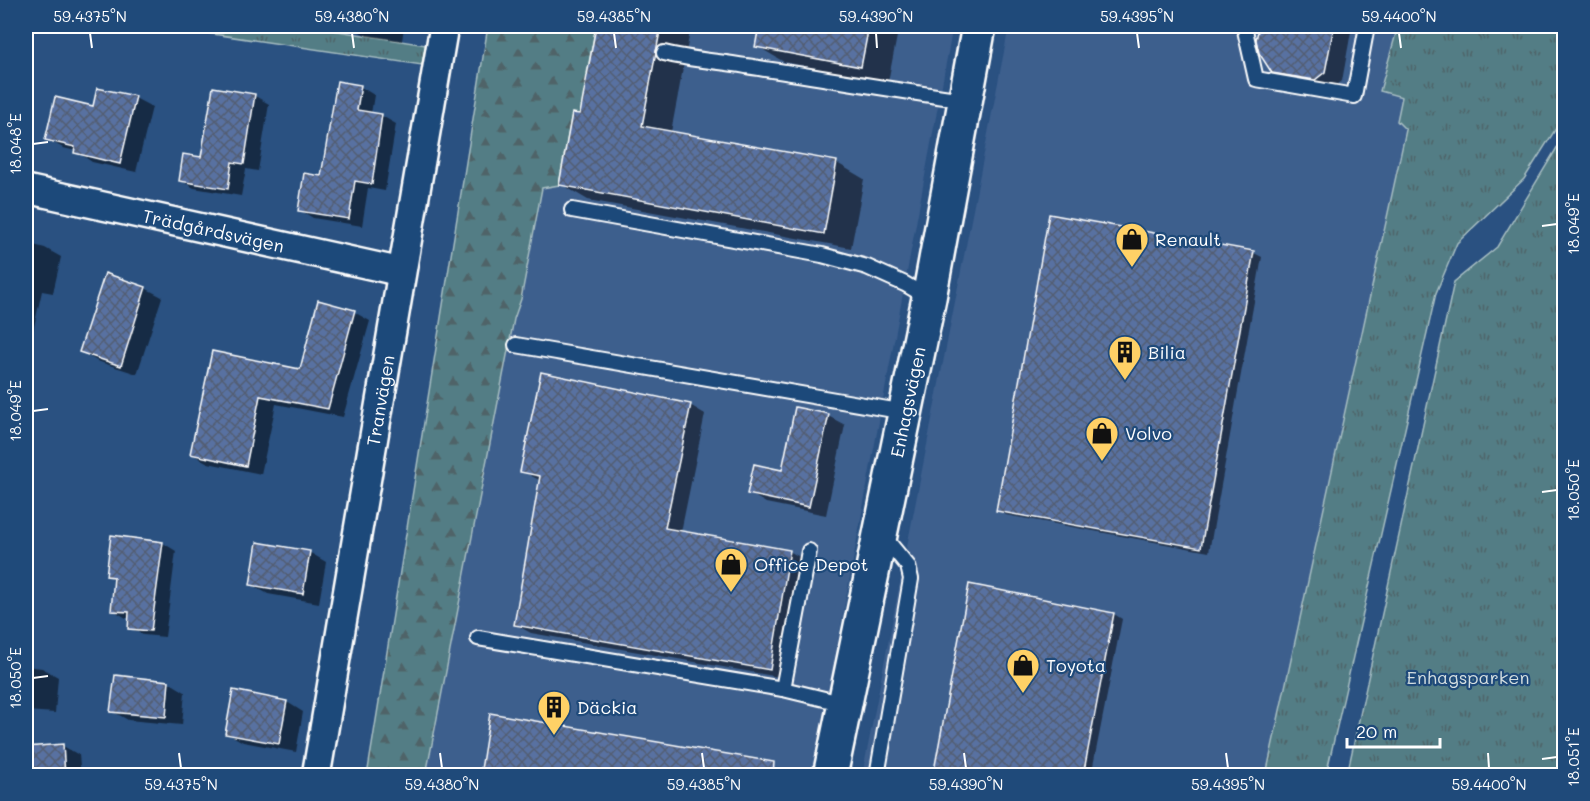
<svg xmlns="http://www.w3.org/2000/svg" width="1590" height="801" viewBox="0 0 1590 801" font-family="Mali,sans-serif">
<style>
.built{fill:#3c5e8d}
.grass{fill:url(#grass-tufts);stroke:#a8bec2;stroke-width:1.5}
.forest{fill:url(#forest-firs);stroke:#a8bec2;stroke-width:1.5}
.shadow{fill:#0007}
.building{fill:url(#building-cross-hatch);stroke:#fff;stroke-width:1.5}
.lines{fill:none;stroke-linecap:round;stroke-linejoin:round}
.service-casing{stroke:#fff;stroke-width:18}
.minor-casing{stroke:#fff;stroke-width:32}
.tertiary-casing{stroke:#fff;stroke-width:38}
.service{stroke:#1f4a7a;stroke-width:14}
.minor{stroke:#1f4a7a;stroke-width:27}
.tertiary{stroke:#1f4a7a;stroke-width:33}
.ticks{fill:none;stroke:#fff;stroke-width:2}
.labels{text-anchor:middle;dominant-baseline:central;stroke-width:4.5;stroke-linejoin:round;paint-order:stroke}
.street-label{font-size:18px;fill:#fff;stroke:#1f4a7a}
.poi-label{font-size:18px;fill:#fff;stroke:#1f4a7a;text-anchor:start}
.park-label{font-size:18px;fill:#d4dee0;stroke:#1f4a7a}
.neatline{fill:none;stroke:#fff;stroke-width:2}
.ticks-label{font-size:15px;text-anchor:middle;fill:#fff}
</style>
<defs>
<pattern id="grass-tufts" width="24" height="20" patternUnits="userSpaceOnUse" patternTransform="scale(1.5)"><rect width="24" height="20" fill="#527d85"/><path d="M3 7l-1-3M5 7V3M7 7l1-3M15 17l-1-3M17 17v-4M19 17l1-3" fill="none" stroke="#4f6468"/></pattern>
<pattern id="forest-firs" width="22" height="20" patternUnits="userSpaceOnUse" patternTransform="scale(1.5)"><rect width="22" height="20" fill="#527d85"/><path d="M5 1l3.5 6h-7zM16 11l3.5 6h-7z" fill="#4f6468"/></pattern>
<pattern id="building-cross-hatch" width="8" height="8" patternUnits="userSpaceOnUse" patternTransform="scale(1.5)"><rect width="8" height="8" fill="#5971a1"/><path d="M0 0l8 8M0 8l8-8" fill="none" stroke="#525d72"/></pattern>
</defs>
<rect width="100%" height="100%" fill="#2a5181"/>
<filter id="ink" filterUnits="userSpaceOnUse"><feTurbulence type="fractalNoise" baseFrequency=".0167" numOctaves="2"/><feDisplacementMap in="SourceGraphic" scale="12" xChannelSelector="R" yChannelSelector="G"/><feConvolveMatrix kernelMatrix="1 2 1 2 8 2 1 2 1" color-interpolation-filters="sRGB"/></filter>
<g filter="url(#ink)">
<g class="built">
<path d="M596 26H953L813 775 426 776 514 319 521 299 542 187 572 113 641 125 587 73Z"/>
<path d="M1009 26H1398L1380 91 1402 97 1397 121 1406 129 1266 775 862 776Z"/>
</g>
<g class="grass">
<path d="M169 26H307L426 45 422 65 173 28Z"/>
<path d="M1398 26H1564V102L1557 127 1524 179 1457 243 1436 293 1326 775H1266L1406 130 1397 121 1402 97 1380 91Z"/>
<path d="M1564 136V775H1347L1454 282 1497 247Z"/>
</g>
<path class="forest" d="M488 26H596L587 73 650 85 641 125 572 113 559 185 542 188 521 299 514 319 426 775 367 776Z"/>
<g class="shadow">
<path d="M350 26H404L402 41 367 36Z"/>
<path d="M598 26H691L671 132 837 163 864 179 851 248 588 200 561 184 581 116Z"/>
<path d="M735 26H899L888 82 784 62 757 46 760 30Z"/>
<path d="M1275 26H1352L1342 81 1332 89 1290 81 1273 72Z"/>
<path d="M361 87 374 95 371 114 382 116 396 124 385 191 368 188 362 226 313 218 300 210 323 177Z"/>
<path d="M214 89 255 96 269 104 258 171 246 169 241 196 194 188 180 180 203 159Z"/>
<path d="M135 98 152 107 136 172 92 162 76 151 63 148 47 139 94 108Z"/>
<path d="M1050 216 1254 253 1262 257 1209 552 1006 515 998 510Z"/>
<path d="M26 243 45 248 61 257 53 293 42 291 33 331 26 330Z"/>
<path d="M145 288 162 297 137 374 97 361 81 352Z"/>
<path d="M354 312 370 321 343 417 276 404 261 474 208 463 192 454 213 353 301 371Z"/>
<path d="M690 405 705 414 681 532 789 551 805 560 785 678 531 633 516 625 541 481 522 471Z"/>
<path d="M828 416 845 425 826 515 766 503 749 493 783 472Z"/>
<path d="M163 543 176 551 165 637 143 635 130 628 131 618H126L113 610 115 580 108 575Z"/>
<path d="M309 552 326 562 319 603 268 594 252 585Z"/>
<path d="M1114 614 1122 619 1091 776H934Z"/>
<path d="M26 666 42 668 58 677 55 713 26 711Z"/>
<path d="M169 682 185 692 182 725 128 720 112 711Z"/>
<path d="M234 692 287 702 303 712 296 752 243 742 227 733Z"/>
<path d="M63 746 79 755 81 776H26V749Z"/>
</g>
<g class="building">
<path d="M596 26H661L642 126 837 161 824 234 559 185 572 113 580 114Z"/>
<path d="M759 26H869L861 67 755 47Z"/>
<path d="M1259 26H1334L1325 72 1315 80 1272 73 1259 53 1256 40Z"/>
<path d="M337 81 361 85 357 110 382 114 372 184 355 181 349 219 298 211 304 173 321 176Z"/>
<path d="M213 87 255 94 244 164 232 162 228 189 179 181 183 154 201 157Z"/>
<path d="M97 88 136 96 120 164 74 153 75 147 45 140 55 97 93 106Z"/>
<path d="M1049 214 1254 251 1201 548 996 511Z"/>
<path d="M105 273 146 287 121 366 79 352Z"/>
<path d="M318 300 355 310 328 409 260 396 246 466 190 454 212 351 300 369Z"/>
<path d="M541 372 691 404 665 528 790 550 770 670 514 625 540 476 520 472Z"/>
<path d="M795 407 829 414 809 507 747 494 754 464 782 470Z"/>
<path d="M111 535 163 542 151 631 128 629 129 612 111 611 114 577 106 576Z"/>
<path d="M257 542 310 551 303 594 250 585Z"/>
<path d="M969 584 1114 613 1083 776H933Z"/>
<path d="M115 675 169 681 166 717 110 712Z"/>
<path d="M233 690 287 701 279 744 225 734Z"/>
<path d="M490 713 774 762 773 776H480Z"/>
<path d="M63 744 65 776H26V747Z"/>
</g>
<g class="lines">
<defs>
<g id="service">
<path d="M1244 26 1256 79 1354 96 1367 26"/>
<path d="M664 53C691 60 718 61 746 66 819 77 892 90 965 100"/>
<path d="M572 210 822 255 867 267 905 284 929 298"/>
<path d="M516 345 905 412"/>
<path d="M478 638 783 689 845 704"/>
<path d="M783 689 809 551"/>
<path d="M877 776 911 579 908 566 884 537"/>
</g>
<g id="minor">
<path id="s1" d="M26 189 388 269 401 274"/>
<path id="s2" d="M316 776 444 26"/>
</g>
<g id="tertiary">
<path id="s3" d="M830 776 929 298 979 26"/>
</g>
</defs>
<use href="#service" class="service-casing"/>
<use href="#minor" class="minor-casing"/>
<use href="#tertiary" class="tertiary-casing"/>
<use href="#service" class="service"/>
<use href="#minor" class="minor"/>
<use href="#tertiary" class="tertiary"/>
</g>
</g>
<path class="ticks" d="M90 33 92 48M352 33 354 48M614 33 616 48M876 33 877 48M1137 33 1139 48M1399 33 1401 48M33 144 48 142M1542 226 1557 224M33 411 48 409M1542 492 1557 490M33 678 48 676M179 753 181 768M440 753 442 768M702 753 704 768M964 753 966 768M1226 753 1228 768M1488 753 1489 768M1542 759 1557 757"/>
<defs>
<symbol id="shop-pin" viewBox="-11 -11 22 30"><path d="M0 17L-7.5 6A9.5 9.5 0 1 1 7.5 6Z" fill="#ffd166" stroke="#1f4a7a"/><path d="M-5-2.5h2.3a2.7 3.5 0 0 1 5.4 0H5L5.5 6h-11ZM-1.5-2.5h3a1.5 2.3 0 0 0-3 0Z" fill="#111"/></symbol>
<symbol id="building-pin" viewBox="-11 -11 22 30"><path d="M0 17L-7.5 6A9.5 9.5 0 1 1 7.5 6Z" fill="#ffd166" stroke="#1f4a7a"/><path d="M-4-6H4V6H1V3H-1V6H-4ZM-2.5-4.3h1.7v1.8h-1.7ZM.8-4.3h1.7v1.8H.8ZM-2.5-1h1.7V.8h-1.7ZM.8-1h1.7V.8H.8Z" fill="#111"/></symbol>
</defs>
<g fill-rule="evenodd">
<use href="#shop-pin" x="1113" y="220" width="38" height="52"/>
<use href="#building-pin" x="1106" y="333" width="38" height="52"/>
<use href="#shop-pin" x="1083" y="414" width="38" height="52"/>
<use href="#shop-pin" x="712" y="545" width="38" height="52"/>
<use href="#shop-pin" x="1004" y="646" width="38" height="52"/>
<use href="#building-pin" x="535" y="688" width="38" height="52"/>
</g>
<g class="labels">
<g class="street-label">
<text stroke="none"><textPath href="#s1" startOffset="192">Trädgårdsvägen</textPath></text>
<text stroke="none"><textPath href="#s2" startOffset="381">Tranvägen</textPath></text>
<text stroke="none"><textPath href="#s3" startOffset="382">Enhagsvägen</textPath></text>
</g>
<g class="poi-label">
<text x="1155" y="239">Renault</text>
<text x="1148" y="352">Bilia</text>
<text x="1125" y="433">Volvo</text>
<text x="754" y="564">Office Depot</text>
<text x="1046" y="665">Toyota</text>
<text x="577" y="707">Däckia</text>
</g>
<g class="park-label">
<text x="1468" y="677">Enhagsparken</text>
</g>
</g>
<rect width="1590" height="801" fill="none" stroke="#1f4a7a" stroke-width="66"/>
<path d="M1347 738v9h93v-9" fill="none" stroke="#ffffff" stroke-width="3"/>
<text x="1356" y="738" font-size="18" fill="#ffffff" stroke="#1f4a7a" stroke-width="4.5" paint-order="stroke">20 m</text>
<rect x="33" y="33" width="1524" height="735" class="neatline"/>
<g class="ticks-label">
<text x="90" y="22">59.4375°N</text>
<text x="352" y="22">59.4380°N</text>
<text x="614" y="22">59.4385°N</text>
<text x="876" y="22">59.4390°N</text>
<text x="1137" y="22">59.4395°N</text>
<text x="1399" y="22">59.4400°N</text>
<text transform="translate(16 144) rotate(-90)" y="5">18.048°E</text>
<text transform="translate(1574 224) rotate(-90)" y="5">18.049°E</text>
<text transform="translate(16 411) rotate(-90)" y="5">18.049°E</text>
<text transform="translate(1574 490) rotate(-90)" y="5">18.050°E</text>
<text transform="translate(16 678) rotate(-90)" y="5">18.050°E</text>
<text transform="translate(1574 757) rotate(-90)" y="5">18.051°E</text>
<text x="181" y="790">59.4375°N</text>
<text x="442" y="790">59.4380°N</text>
<text x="704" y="790">59.4385°N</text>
<text x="966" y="790">59.4390°N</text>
<text x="1228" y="790">59.4395°N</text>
<text x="1489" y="790">59.4400°N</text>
</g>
</svg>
